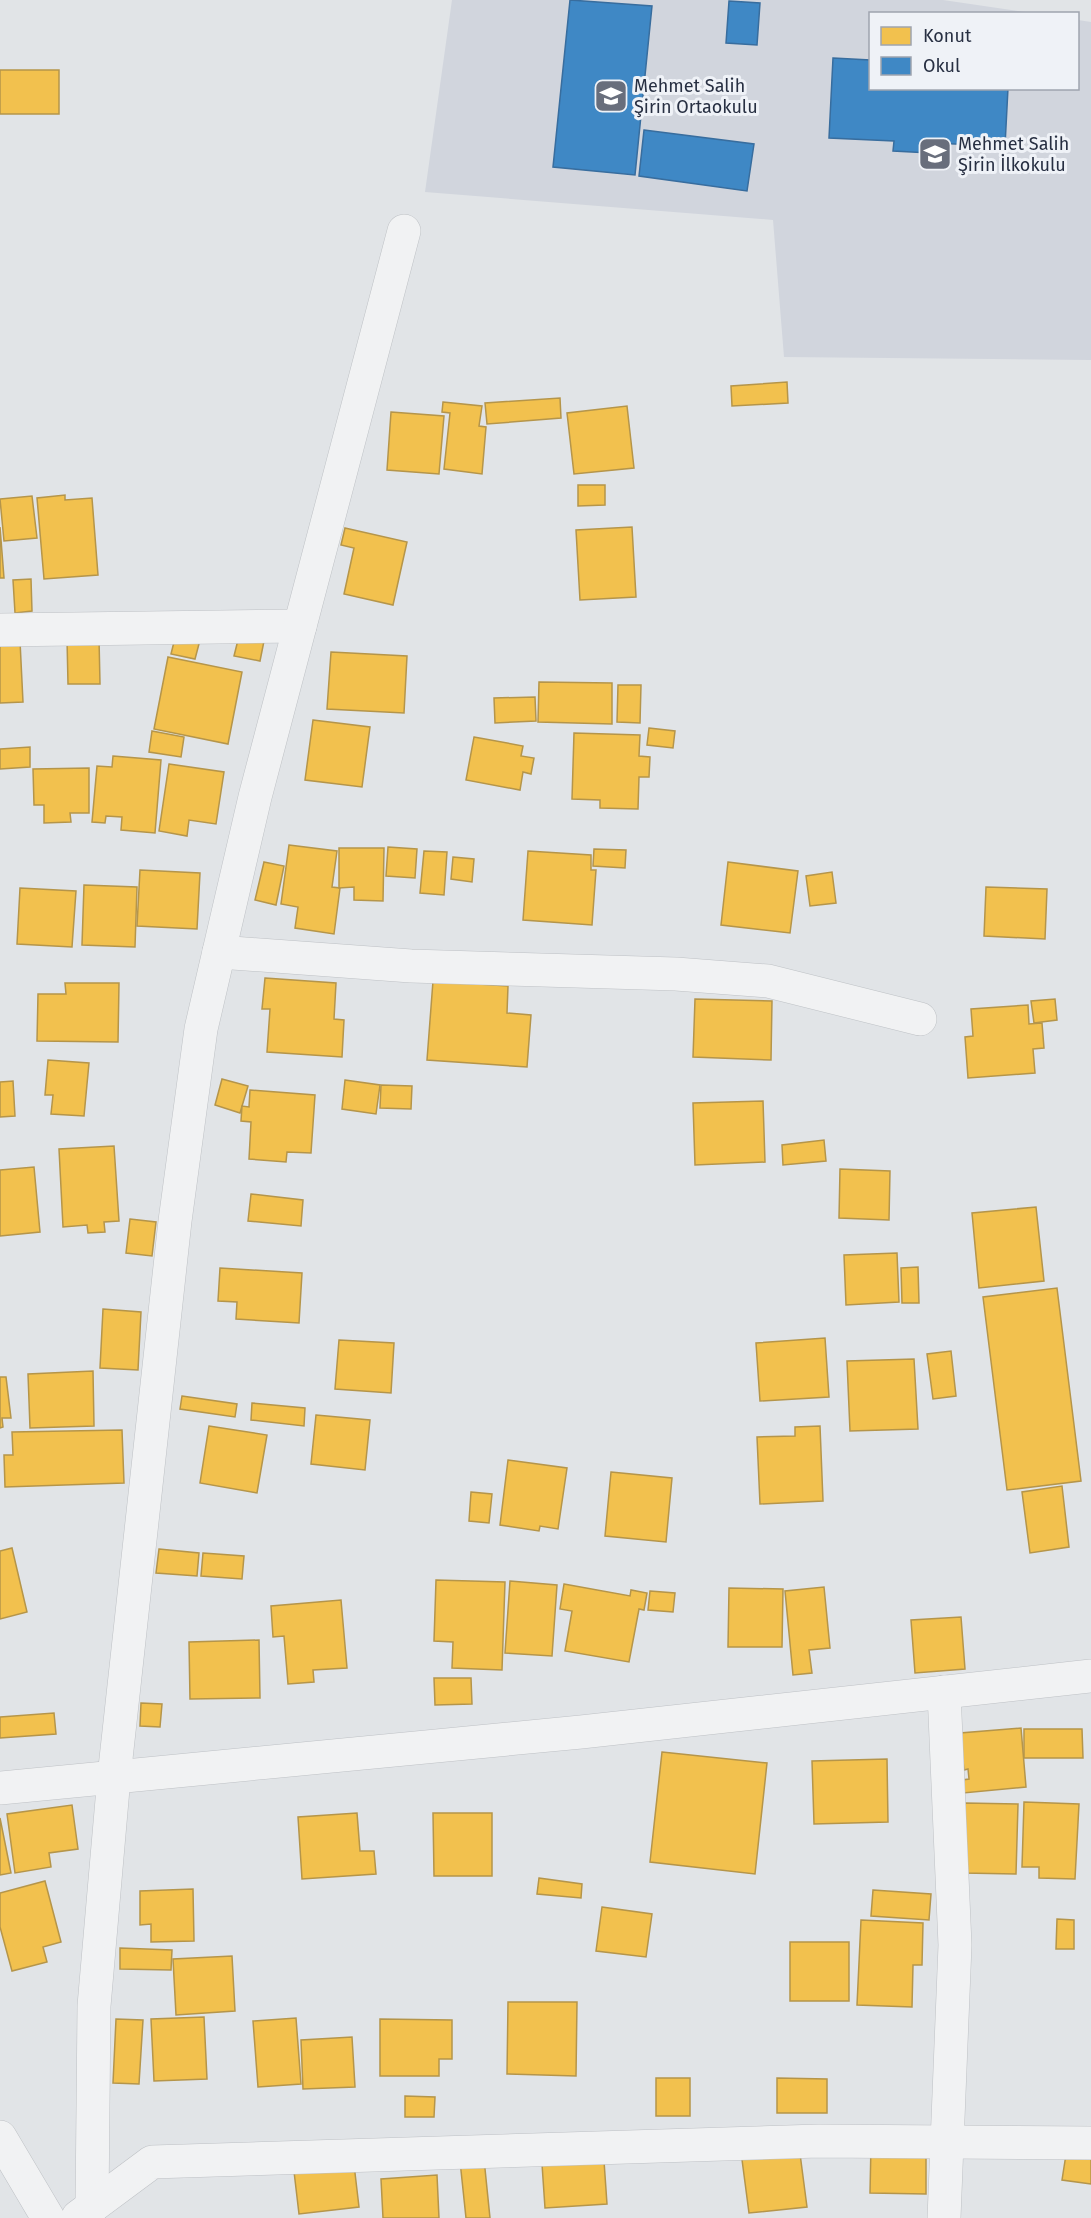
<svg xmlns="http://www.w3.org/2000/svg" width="1091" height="2218" viewBox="0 0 1091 2218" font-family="'Fira Sans',sans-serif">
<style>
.built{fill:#d1d5dd}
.homes{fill:#f2c14e;stroke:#b5954a;stroke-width:1.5}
.schools{fill:#3f88c5;stroke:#386d9e;stroke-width:1.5}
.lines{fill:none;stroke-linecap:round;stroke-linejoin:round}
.minor-casing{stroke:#bec1c5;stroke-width:34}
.minor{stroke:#f1f2f3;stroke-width:33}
.labels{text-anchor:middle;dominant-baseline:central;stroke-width:6;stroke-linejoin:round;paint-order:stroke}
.poi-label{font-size:18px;fill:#272f42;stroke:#eff2f7;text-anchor:start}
</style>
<rect width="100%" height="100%" fill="#e1e4e7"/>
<path class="built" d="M452 0H943L1032 13 870 14V88H1078V20L1091 22V360L784 357 773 220 425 192Z"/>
<g class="homes">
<rect x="0" y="70" width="59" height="44"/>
<path d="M787 382 788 403 732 406 731 386Z"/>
<path d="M560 398 561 418 487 424 485 403Z"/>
<path d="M443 402 482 406 479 426 486 427 482 474 444 469 450 413 442 412Z"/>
<path d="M627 406 634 468 574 474 567 413Z"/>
<path d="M391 412 444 416 439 474 387 470Z"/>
<path d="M578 485H605V505L578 506Z"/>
<path d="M65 495V500L92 498 98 575 44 579 37 498Z"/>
<path d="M32 496 37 538 4 541 0 499Z"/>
<path d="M0 527 4 578H0Z"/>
<path d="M632 527 636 597 580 600 576 530Z"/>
<path d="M345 528 407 542 393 605 344 594 354 548 341 545Z"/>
<path d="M31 579 32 611 15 613 13 580Z"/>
<path d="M176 634 200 640 195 659 171 654Z"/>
<path d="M239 636 264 641 260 661 234 656Z"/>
<path d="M99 638 100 684H68L67 639Z"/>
<path d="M20 641 23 702 0 703V642Z"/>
<path d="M331 652 407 656 404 713 327 709Z"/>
<path d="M168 657 242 672 228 744 154 729Z"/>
<path d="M539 682 612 683V724L538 722Z"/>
<path d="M618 685H641L640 723 617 722Z"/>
<path d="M535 697 536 721 495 723 494 698Z"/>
<path d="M313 720 370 727 362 787 305 780Z"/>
<path d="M649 728 675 731 673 748 647 745Z"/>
<path d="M152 731 184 737 181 757 149 752Z"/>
<path d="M574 733 640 735 639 756 650 757 649 777H639L638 809 600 808V800L572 799Z"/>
<path d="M474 737 523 746 521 756 534 758 531 774 523 772 520 790 466 780Z"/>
<path d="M30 747V767L0 769V749Z"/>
<path d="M113 756 161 760 155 833 121 830 122 817 106 816 105 823 92 822 97 766 112 767Z"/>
<path d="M169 764 224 772 216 824 189 820 187 836 159 831Z"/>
<path d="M89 768V813H70L71 822 44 823V805H34L33 769Z"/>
<path d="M289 845 337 851 332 887 340 888 334 934 295 928 298 907 281 904Z"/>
<path d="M388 847 417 849 415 878 386 876Z"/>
<path d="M339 848H384L383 901 354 900V887L339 888Z"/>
<path d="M594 849 626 850 625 868 593 866Z"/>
<path d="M424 851 447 852 444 895 420 893Z"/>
<path d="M528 851 591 855V870H596L592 925 523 920Z"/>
<path d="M453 857 474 859 472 882 451 879Z"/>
<path d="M264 862 284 866 276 905 255 900Z"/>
<path d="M728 862 798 871 790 933 721 925Z"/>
<path d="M140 870 200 873 197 929 137 926Z"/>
<path d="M832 872 836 903 810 906 806 876Z"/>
<path d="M84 885 137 887 135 947 82 945Z"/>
<path d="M986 887 1047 889 1045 939 984 936Z"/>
<path d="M20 888 76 891 72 947 17 944Z"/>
<path d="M265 978 336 983 334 1019 344 1020 342 1057 267 1052 270 1009H262Z"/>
<path d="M433 981 508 986 507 1013 531 1015 527 1067 427 1060Z"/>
<path d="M65 983H119L118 1042 37 1041 38 994H66Z"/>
<path d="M695 999 772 1001 771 1060 693 1057Z"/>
<path d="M1055 999 1057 1020 1034 1023 1031 1001Z"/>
<path d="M1028 1005 1029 1024 1042 1023 1044 1048 1033 1049 1035 1073 968 1078 965 1037 973 1036 971 1009Z"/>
<path d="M48 1060 89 1063 84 1116 51 1114 53 1095H45Z"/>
<path d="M222 1079 248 1086 240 1113 215 1105Z"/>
<path d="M345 1080 380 1085 376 1114 342 1109Z"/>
<path d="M13 1081 15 1116 0 1117V1082Z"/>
<path d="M381 1085 412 1086 411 1109 380 1108Z"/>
<path d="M250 1090 315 1095 311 1153 287 1152 286 1162 249 1159 251 1122 241 1121 242 1106 249 1107Z"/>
<path d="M763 1101 765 1162 695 1165 693 1103Z"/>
<path d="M824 1140 826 1161 783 1165 782 1145Z"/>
<path d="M114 1146 119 1221 104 1222 105 1232 88 1233 87 1225 63 1227 59 1149Z"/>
<path d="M34 1167 40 1232 0 1236V1170Z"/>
<path d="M840 1169 890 1171 889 1220 839 1218Z"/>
<path d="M251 1194 303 1200 301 1226 248 1221Z"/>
<path d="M1036 1207 1044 1281 979 1288 972 1213Z"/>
<path d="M130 1219 156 1222 152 1256 126 1253Z"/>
<path d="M897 1253 899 1302 846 1305 844 1255Z"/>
<path d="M918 1267 919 1303H902L901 1268Z"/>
<path d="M220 1268 302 1273 299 1323 236 1319 237 1302 218 1301Z"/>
<path d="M1057 1288 1081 1481 1007 1490 983 1297Z"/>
<path d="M103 1309 141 1312 138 1370 100 1368Z"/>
<path d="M825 1338 829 1397 760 1401 756 1343Z"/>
<path d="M339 1340 394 1343 391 1393 335 1389Z"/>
<path d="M951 1351 956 1396 933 1399 927 1354Z"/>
<path d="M914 1359 918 1429 850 1431 847 1361Z"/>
<path d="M93 1371 94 1426 30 1428 28 1374Z"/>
<path d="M0 1377H6L11 1418H2L3 1427 0 1428Z"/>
<path d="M182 1396 237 1404 235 1417 180 1409Z"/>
<path d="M252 1403 305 1408 304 1426 251 1420Z"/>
<path d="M316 1415 370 1420 365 1470 311 1464Z"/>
<path d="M209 1426 267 1435 257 1493 200 1483Z"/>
<path d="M820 1426 823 1501 760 1504 757 1437 795 1436V1427Z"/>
<path d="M122 1430 124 1483 5 1487 4 1455H13L12 1432Z"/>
<path d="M508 1460 567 1468 558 1529 540 1526 539 1531 500 1525Z"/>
<path d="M611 1472 672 1478 666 1542 605 1536Z"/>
<path d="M1062 1486 1069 1547 1030 1553 1022 1492Z"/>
<path d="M471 1492 492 1494 489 1523 469 1521Z"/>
<path d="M12 1548 27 1612 0 1619V1551Z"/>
<path d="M159 1549 199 1553 197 1576 156 1573Z"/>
<path d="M203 1553 244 1556 242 1579 201 1576Z"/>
<path d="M436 1580 505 1582 502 1670 452 1668 453 1642 434 1641Z"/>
<path d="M510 1581 557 1585 552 1656 505 1653Z"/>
<path d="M564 1584 630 1596 631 1590 647 1593 644 1610 639 1609 629 1662 565 1651 572 1611 560 1609Z"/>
<path d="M824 1587 830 1648 809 1650 812 1673 793 1675 785 1591Z"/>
<path d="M729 1588 783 1589 782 1647H728Z"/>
<path d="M650 1591 675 1593 673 1612 648 1610Z"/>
<path d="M341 1600 347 1668 313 1670 314 1682 288 1684 284 1636 273 1637 271 1606Z"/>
<path d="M961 1617 965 1669 915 1673 911 1620Z"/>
<path d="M259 1640 260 1698 190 1699 189 1642Z"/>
<path d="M434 1678H471L472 1704 435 1705Z"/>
<path d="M141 1703 162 1704 160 1727 140 1726Z"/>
<path d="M54 1713 56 1734 0 1738V1717Z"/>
<path d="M1021 1728 1026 1787 963 1793 962 1780 969 1779 968 1769 964 1770 960 1733Z"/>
<path d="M1024 1729H1082L1083 1758H1024Z"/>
<path d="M662 1752 767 1763 755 1874 650 1862Z"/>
<path d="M887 1759 888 1822 814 1824 812 1761Z"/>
<path d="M1024 1802 1079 1804 1075 1879 1039 1878V1867H1022Z"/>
<path d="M965 1803 1018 1804 1016 1874 963 1873Z"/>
<path d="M72 1805 78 1849 49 1853 51 1867 15 1873 7 1814Z"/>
<path d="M357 1813 360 1851H374L376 1874 302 1879 298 1817Z"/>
<path d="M433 1813H492V1876H434Z"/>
<path d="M0 1818 11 1873 0 1875Z"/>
<path d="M539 1878 582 1884 581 1898 537 1894Z"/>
<path d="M45 1881 61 1942 43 1947 47 1962 12 1971 0 1927V1893Z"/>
<path d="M193 1889 194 1941 151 1942V1924L140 1925V1891Z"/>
<path d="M873 1890 931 1894 929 1920 871 1916Z"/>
<path d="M602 1907 652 1914 646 1957 596 1951Z"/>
<path d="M1057 1919 1074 1920V1949H1056Z"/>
<path d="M861 1920 923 1923 922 1965H913L912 2007 857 2005Z"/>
<rect x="790" y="1942" width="59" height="59"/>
<path d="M120 1948 172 1950 171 1970 120 1969Z"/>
<path d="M232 1956 235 2011 176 2015 173 1959Z"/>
<path d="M508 2002H577L576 2076 507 2074Z"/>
<path d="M204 2017 207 2079 154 2081 151 2019Z"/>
<path d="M296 2018 301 2084 258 2087 253 2021Z"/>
<path d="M116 2019 143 2020 139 2084 113 2083Z"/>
<path d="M380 2019 452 2020V2059H439V2076H380Z"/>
<path d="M352 2037 355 2087 303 2089 301 2040Z"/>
<rect x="656" y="2078" width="34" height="38"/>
<path d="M777 2078 827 2079V2113H777Z"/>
<path d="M405 2096 435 2097 434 2117H405Z"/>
<path d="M871 2145H926V2194L870 2193Z"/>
<path d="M799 2146 807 2207 749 2213 741 2152Z"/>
<path d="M1067 2148 1091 2152V2184L1062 2180Z"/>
<path d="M353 2156 359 2207 299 2214 293 2163Z"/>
<path d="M484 2159 490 2218H466L460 2161Z"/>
<path d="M604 2161 607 2204 545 2208 542 2164Z"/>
<path d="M437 2175 439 2218H383L381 2179Z"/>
</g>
<g class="schools">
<path d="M570 0 652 6 635 175 553 167Z"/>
<path d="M729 1 760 3 757 45 726 43Z"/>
<path d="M833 58 870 60V88H1008L1005 146 930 143V153L893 151 894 141 829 138Z"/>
<path d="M644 130 754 144 747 191 639 176Z"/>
</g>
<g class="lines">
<defs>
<g id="minor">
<path d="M0 630 300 626"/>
<path d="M219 952 411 966 676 974 768 981 920 1019"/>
<path d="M0 1788 581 1732 1091 1676"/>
<path d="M0 2137 48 2218"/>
<path d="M92 2207 94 2006 114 1777 175 1221 201 1029 255 797 404 231"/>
<path d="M78 2217 152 2162 819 2141 1091 2143"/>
<path d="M944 2218 955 1945 944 1692"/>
</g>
</defs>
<use href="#minor" class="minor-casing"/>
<use href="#minor" class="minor"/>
</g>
<defs>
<symbol id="school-square" viewBox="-11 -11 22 22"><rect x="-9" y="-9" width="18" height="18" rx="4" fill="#686e7c" stroke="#eff2f7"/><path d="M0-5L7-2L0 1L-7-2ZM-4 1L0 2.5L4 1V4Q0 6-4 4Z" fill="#fff"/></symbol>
</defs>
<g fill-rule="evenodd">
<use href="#school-square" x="592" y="77" width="38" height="38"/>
<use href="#school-square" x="916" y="135" width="38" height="38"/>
</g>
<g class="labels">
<g class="poi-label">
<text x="634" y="86">Mehmet Salih<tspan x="634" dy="21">Şirin Ortaokulu</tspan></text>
<text x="958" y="144">Mehmet Salih<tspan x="958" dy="21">Şirin İlkokulu</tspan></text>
</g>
</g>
<rect x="869" y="12" width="210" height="78" fill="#eff2f7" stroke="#9fa4af" stroke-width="1.5"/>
<rect x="881" y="27" width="30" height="18" fill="#f2c14e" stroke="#9fa4af" stroke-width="1.5"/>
<text x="923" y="42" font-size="18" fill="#272f42">Konut</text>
<rect x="881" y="57" width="30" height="18" fill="#3f88c5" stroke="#9fa4af" stroke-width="1.5"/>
<text x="923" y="72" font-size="18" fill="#272f42">Okul</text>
</svg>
